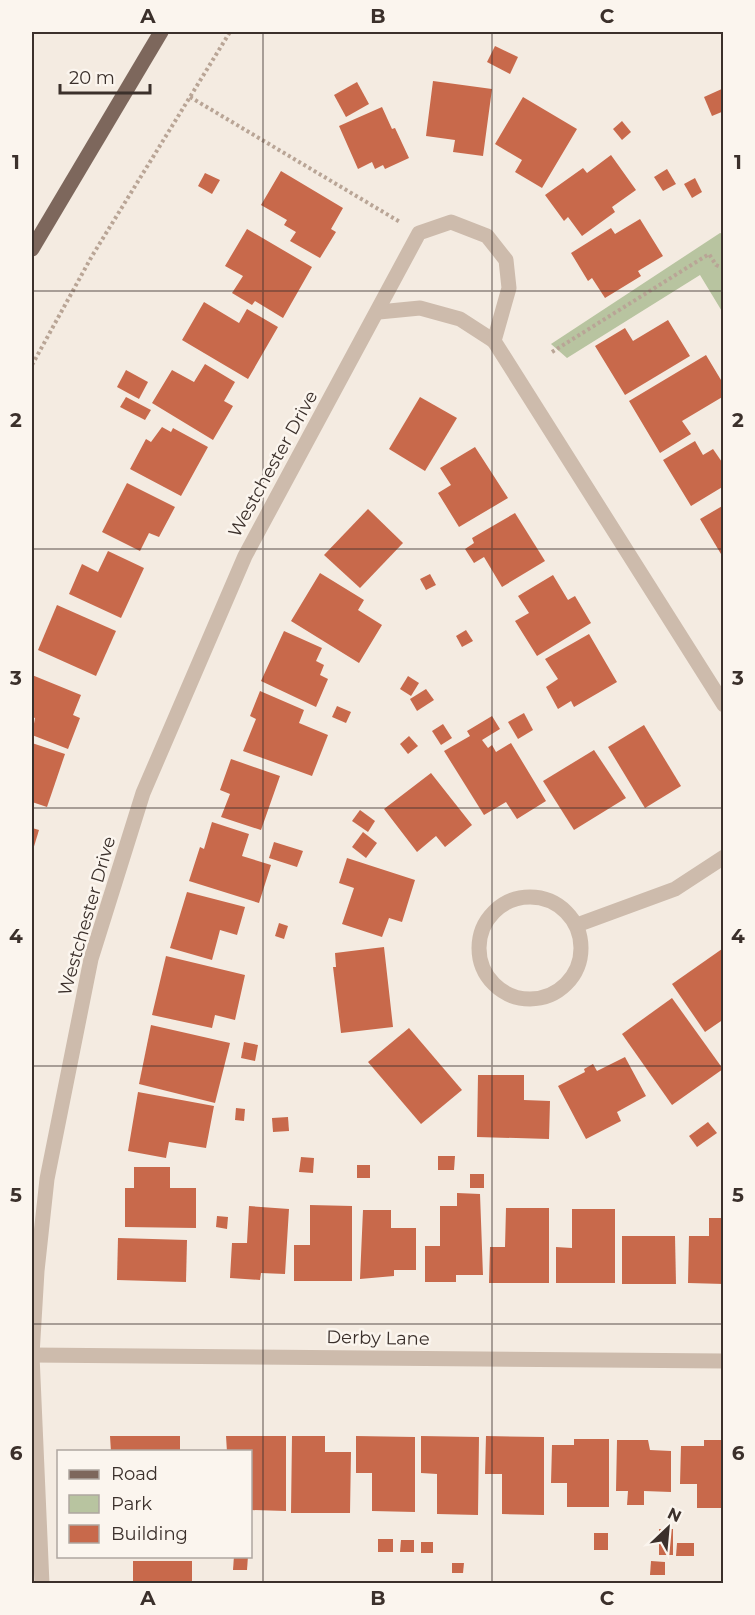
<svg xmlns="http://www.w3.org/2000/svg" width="755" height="1615" viewBox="0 0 755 1615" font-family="Montserrat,sans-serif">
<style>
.green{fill:#b8c4a0}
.building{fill:#c8694b}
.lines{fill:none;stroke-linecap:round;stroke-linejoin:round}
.path{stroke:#b9a596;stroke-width:4;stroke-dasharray:3 3;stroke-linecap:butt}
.minor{stroke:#cdbbac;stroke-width:15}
.major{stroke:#7d675c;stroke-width:15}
.grid{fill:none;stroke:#3b302b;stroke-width:1.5;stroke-opacity:0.55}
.labels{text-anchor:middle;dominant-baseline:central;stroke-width:5;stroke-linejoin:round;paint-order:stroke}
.street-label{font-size:18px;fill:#3b302b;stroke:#fbf5ee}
.neatline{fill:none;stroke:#3b302b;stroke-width:2}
.grid-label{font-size:20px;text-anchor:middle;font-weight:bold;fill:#3b302b}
</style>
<rect width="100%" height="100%" fill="#f4ebe1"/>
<path class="green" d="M720 233 724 234 723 313 700 275 567 358 551 344Z"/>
<g class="building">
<path d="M495 46 518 57 510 74 487 62Z"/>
<path d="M433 81 492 89 483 156 453 152 455 140 426 136Z"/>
<path d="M357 82 369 104 346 117 334 95Z"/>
<path d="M724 88V111L712 116 704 97Z"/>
<path d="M523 97 577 129 542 188 515 172 522 160 495 144Z"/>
<path d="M382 107 392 129 395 128 409 158 385 169 383 165 375 169 372 162 358 169 339 126Z"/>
<path d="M622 121 631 132 622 140 613 129Z"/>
<path d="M611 155 636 190 612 207 615 212 582 236 568 217 564 221 545 195 583 168 587 173Z"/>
<path d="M667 169 676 184 663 191 654 177Z"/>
<path d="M281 171 343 208 331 229 336 232 320 258 290 241 296 232 284 225 287 220 261 205Z"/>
<path d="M205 173 220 180 212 194 198 186Z"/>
<path d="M695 178 702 192 692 198 684 184Z"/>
<path d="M640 219 663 256 638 271 641 276 605 298 592 278 588 281 571 253 611 228 615 234Z"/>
<path d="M247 229 312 267 283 318 255 301 252 305 232 293 243 276 225 266Z"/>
<path d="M204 302 239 323 247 309 278 327 248 379 182 340Z"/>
<path d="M668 320 690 356 625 395 595 346 625 328 633 341Z"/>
<path d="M706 355 724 385V396L682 421 691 434 660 453 629 401Z"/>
<path d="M205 364 235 382 224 401 233 406 213 440 152 403 172 370 194 382Z"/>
<path d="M126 370 148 382 139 399 117 387Z"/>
<path d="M126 397 151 410 145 420 120 407Z"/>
<path d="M420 397 457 418 425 471 389 449Z"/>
<path d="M162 427 171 432 173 428 208 447 181 496 130 469 146 439 151 442Z"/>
<path d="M695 441 703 455 713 449 724 465V486L691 506 663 460Z"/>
<path d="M475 447 508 498 459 527 438 493 451 485 440 468Z"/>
<path d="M127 483 175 507 159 537 149 533 140 551 102 532Z"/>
<path d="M724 505V559L700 519Z"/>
<path d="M368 509 403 543 360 588 324 555Z"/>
<path d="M515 513 545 561 502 587 484 557 474 563 465 549 474 543 472 538Z"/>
<path d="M108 551 144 568 121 618 69 594 82 564 98 572Z"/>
<path d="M320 573 364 600 358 610 382 625 359 663 291 621Z"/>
<path d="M430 574 436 585 426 590 420 579Z"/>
<path d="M553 575 568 600 575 596 591 623 537 656 515 621 529 613 518 596Z"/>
<path d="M57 605 116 631 96 676 38 650Z"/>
<path d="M466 630 473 641 462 647 456 636Z"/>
<path d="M284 631 322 648 316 661 324 665 320 675 328 679 316 707 261 681Z"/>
<path d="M589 634 617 682 574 707 571 701 558 709 546 687 558 679 545 659Z"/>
<path d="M32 675 81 695 73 715 80 718 68 749 32 735 35 718 32 717Z"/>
<path d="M408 676 419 683 411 696 400 689Z"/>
<path d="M426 689 434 700 417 711 410 699Z"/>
<path d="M260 691 304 710 299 723 328 735 312 776 243 751 256 719 250 716Z"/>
<path d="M337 706 351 712 346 723 332 717Z"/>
<path d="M524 713 533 730 518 739 508 722Z"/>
<path d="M492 716 500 729 482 740 488 748 492 745 496 752 511 743 546 801 517 819 506 802 484 815 444 751 470 736 467 731Z"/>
<path d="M443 724 452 738 441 745 432 731Z"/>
<path d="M644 725 681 786 645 808 608 747Z"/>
<path d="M409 736 418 746 408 754 400 744Z"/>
<path d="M32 743 65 754 47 807 32 802Z"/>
<path d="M594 750 626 798 574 830 543 781Z"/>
<path d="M231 759 280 776 261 830 221 817 230 794 220 790Z"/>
<path d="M431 773 472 825 445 847 436 836 417 852 384 809Z"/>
<path d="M360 810 375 821 368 832 352 821Z"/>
<path d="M212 822 249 834 242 856 271 865 259 903 189 881 200 847 204 849Z"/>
<path d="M32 828 39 830 32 853Z"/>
<path d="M363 832 377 843 366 858 352 847Z"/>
<path d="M274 842 303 851 297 867 269 858Z"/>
<path d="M347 858 415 880 402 922 389 918 382 937 342 924 354 888 339 883Z"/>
<path d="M187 892 245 907 237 935 220 930 212 960 170 948Z"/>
<path d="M279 923 288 926 284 939 275 936Z"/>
<path d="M384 947 393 1027 341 1033 333 967H336L335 953Z"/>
<path d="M722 949 724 1019 705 1032 672 984Z"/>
<path d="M166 956 245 975 235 1020 215 1015 212 1028 152 1015Z"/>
<path d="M672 998 723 1069 672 1105 622 1034Z"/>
<path d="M151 1025 230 1043 215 1103 139 1084Z"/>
<path d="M409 1028 462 1090 421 1124 368 1062Z"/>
<path d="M244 1042 258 1045 255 1061 241 1058Z"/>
<path d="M625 1057 646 1096 617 1112 621 1121 586 1139 558 1086 585 1072 584 1069 593 1064 597 1071Z"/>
<path d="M478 1075H524V1100L550 1101 549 1139 477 1137Z"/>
<path d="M138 1092 214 1106 206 1148 169 1142 166 1158 128 1151Z"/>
<path d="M236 1108 245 1109 244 1121 235 1120Z"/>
<path d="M288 1117 289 1131 273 1132 272 1118Z"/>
<path d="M708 1122 717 1133 697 1147 689 1136Z"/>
<path d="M438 1156H455L454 1170H438Z"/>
<path d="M301 1157 314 1158 313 1173 299 1172Z"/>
<rect x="357" y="1165" width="13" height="13"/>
<path d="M134 1167H170V1188H196V1228L125 1227V1188H134Z"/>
<rect x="470" y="1174" width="14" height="14"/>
<path d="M457 1193 480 1194 483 1275H456V1282H425V1246H440V1206H457Z"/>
<path d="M310 1205 352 1206V1281H294V1245H310Z"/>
<path d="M249 1206 289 1209 285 1274 261 1273 260 1280 230 1278 232 1243H247Z"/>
<path d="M506 1208H549V1283H489L490 1247H505Z"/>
<path d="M572 1209H615V1283H556V1247L572 1248Z"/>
<path d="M363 1210H391V1228H416V1270H394V1276L360 1279Z"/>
<path d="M217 1216 228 1217 227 1229 216 1227Z"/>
<path d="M709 1218H724V1284L688 1283 689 1236H709Z"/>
<path d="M622 1236H675L676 1284H622Z"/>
<path d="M118 1238 187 1240 186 1282 117 1280Z"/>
<path d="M110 1436H180V1452H111Z"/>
<path d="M226 1436H286V1511L250 1510V1452H227Z"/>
<path d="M292 1436H325V1452H351L350 1513H291Z"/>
<path d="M356 1436 415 1437V1512L372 1511V1473H356Z"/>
<path d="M421 1436 479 1437 478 1515 437 1514V1474L421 1473Z"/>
<path d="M486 1436 544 1437V1515L502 1514V1474H485Z"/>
<path d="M574 1439H609V1507H567V1483H551L552 1445H574Z"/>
<path d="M617 1440H648L650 1450 671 1451V1492L644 1491V1505H627L628 1491H616Z"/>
<path d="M704 1440H724V1508H697V1484H680L681 1446H704Z"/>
<rect x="659" y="1529" width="14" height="26"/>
<rect x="594" y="1533" width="14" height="17"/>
<rect x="378" y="1539" width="15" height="13"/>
<path d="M401 1540H414V1552H400Z"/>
<rect x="421" y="1542" width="12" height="11"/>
<path d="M677 1543H694V1556H676Z"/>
<path d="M234 1556H248L247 1570H233Z"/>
<rect x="133" y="1561" width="59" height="23"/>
<path d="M651 1561 665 1562V1575H650Z"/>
<path d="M452 1563H464L463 1573H452Z"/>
</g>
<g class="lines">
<g class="path">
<path d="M190 97 400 222"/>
<path d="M552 352 709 254 716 265 724 268"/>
<path d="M32 365 92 256 230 32"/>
</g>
<g class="minor">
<path d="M379 312 420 308 460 319 494 341"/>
<circle cx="530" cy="948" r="51"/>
<path d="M577 925 675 889 724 857"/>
<path d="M32 1355 724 1361"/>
<path d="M42 1584 32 1355 37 1271 47 1179 91 959 143 793 245 556 419 233 451 222 487 236 506 260 509 288 494 341 724 705"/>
</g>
<path class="major" d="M32 249 161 32"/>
</g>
<path class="grid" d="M263 32V1584M492 32V1584M32 291H724M32 549H724M32 808H724M32 1066H724M32 1324H724"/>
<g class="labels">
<g class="street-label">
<text transform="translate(273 464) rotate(-61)">Westchester Drive</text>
<text transform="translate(87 916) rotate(-74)">Westchester Drive</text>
<text transform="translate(378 1338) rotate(1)">Derby Lane</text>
</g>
</g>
<rect width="755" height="1615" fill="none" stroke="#fbf5ee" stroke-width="66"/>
<rect x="57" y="1450" width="195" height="108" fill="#fbf5ee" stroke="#aea6a0" stroke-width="1.5"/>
<rect x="69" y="1470" width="30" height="9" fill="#7d675c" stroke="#aea6a0" stroke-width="1.5"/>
<text x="111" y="1480" font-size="18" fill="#3b302b">Road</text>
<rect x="69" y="1495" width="30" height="18" fill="#b8c4a0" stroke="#aea6a0" stroke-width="1.5"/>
<text x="111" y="1510" font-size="18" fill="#3b302b">Park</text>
<rect x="69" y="1525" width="30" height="18" fill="#c8694b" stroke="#aea6a0" stroke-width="1.5"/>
<text x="111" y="1540" font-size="18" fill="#3b302b">Building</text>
<g transform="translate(668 1528) rotate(26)" stroke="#fbf5ee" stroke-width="4.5" paint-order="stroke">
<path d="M0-4.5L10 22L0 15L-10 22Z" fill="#3b302b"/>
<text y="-9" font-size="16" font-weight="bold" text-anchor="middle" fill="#3b302b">N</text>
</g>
<path d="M60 84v9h90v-9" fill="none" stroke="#3b302b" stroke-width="3"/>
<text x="69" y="84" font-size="18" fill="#3b302b" stroke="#fbf5ee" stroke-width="4.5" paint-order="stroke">20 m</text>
<rect x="33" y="33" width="689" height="1549" class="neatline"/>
<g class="grid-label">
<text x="148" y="23">A</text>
<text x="378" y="23">B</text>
<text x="607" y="23">C</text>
<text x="16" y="169">1</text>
<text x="738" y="169">1</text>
<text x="16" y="427">2</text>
<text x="738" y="427">2</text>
<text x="16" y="685">3</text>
<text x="738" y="685">3</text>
<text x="16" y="943">4</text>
<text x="738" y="943">4</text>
<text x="16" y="1202">5</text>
<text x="738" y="1202">5</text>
<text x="16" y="1460">6</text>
<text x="738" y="1460">6</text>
<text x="148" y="1605">A</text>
<text x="378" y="1605">B</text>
<text x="607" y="1605">C</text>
</g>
</svg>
